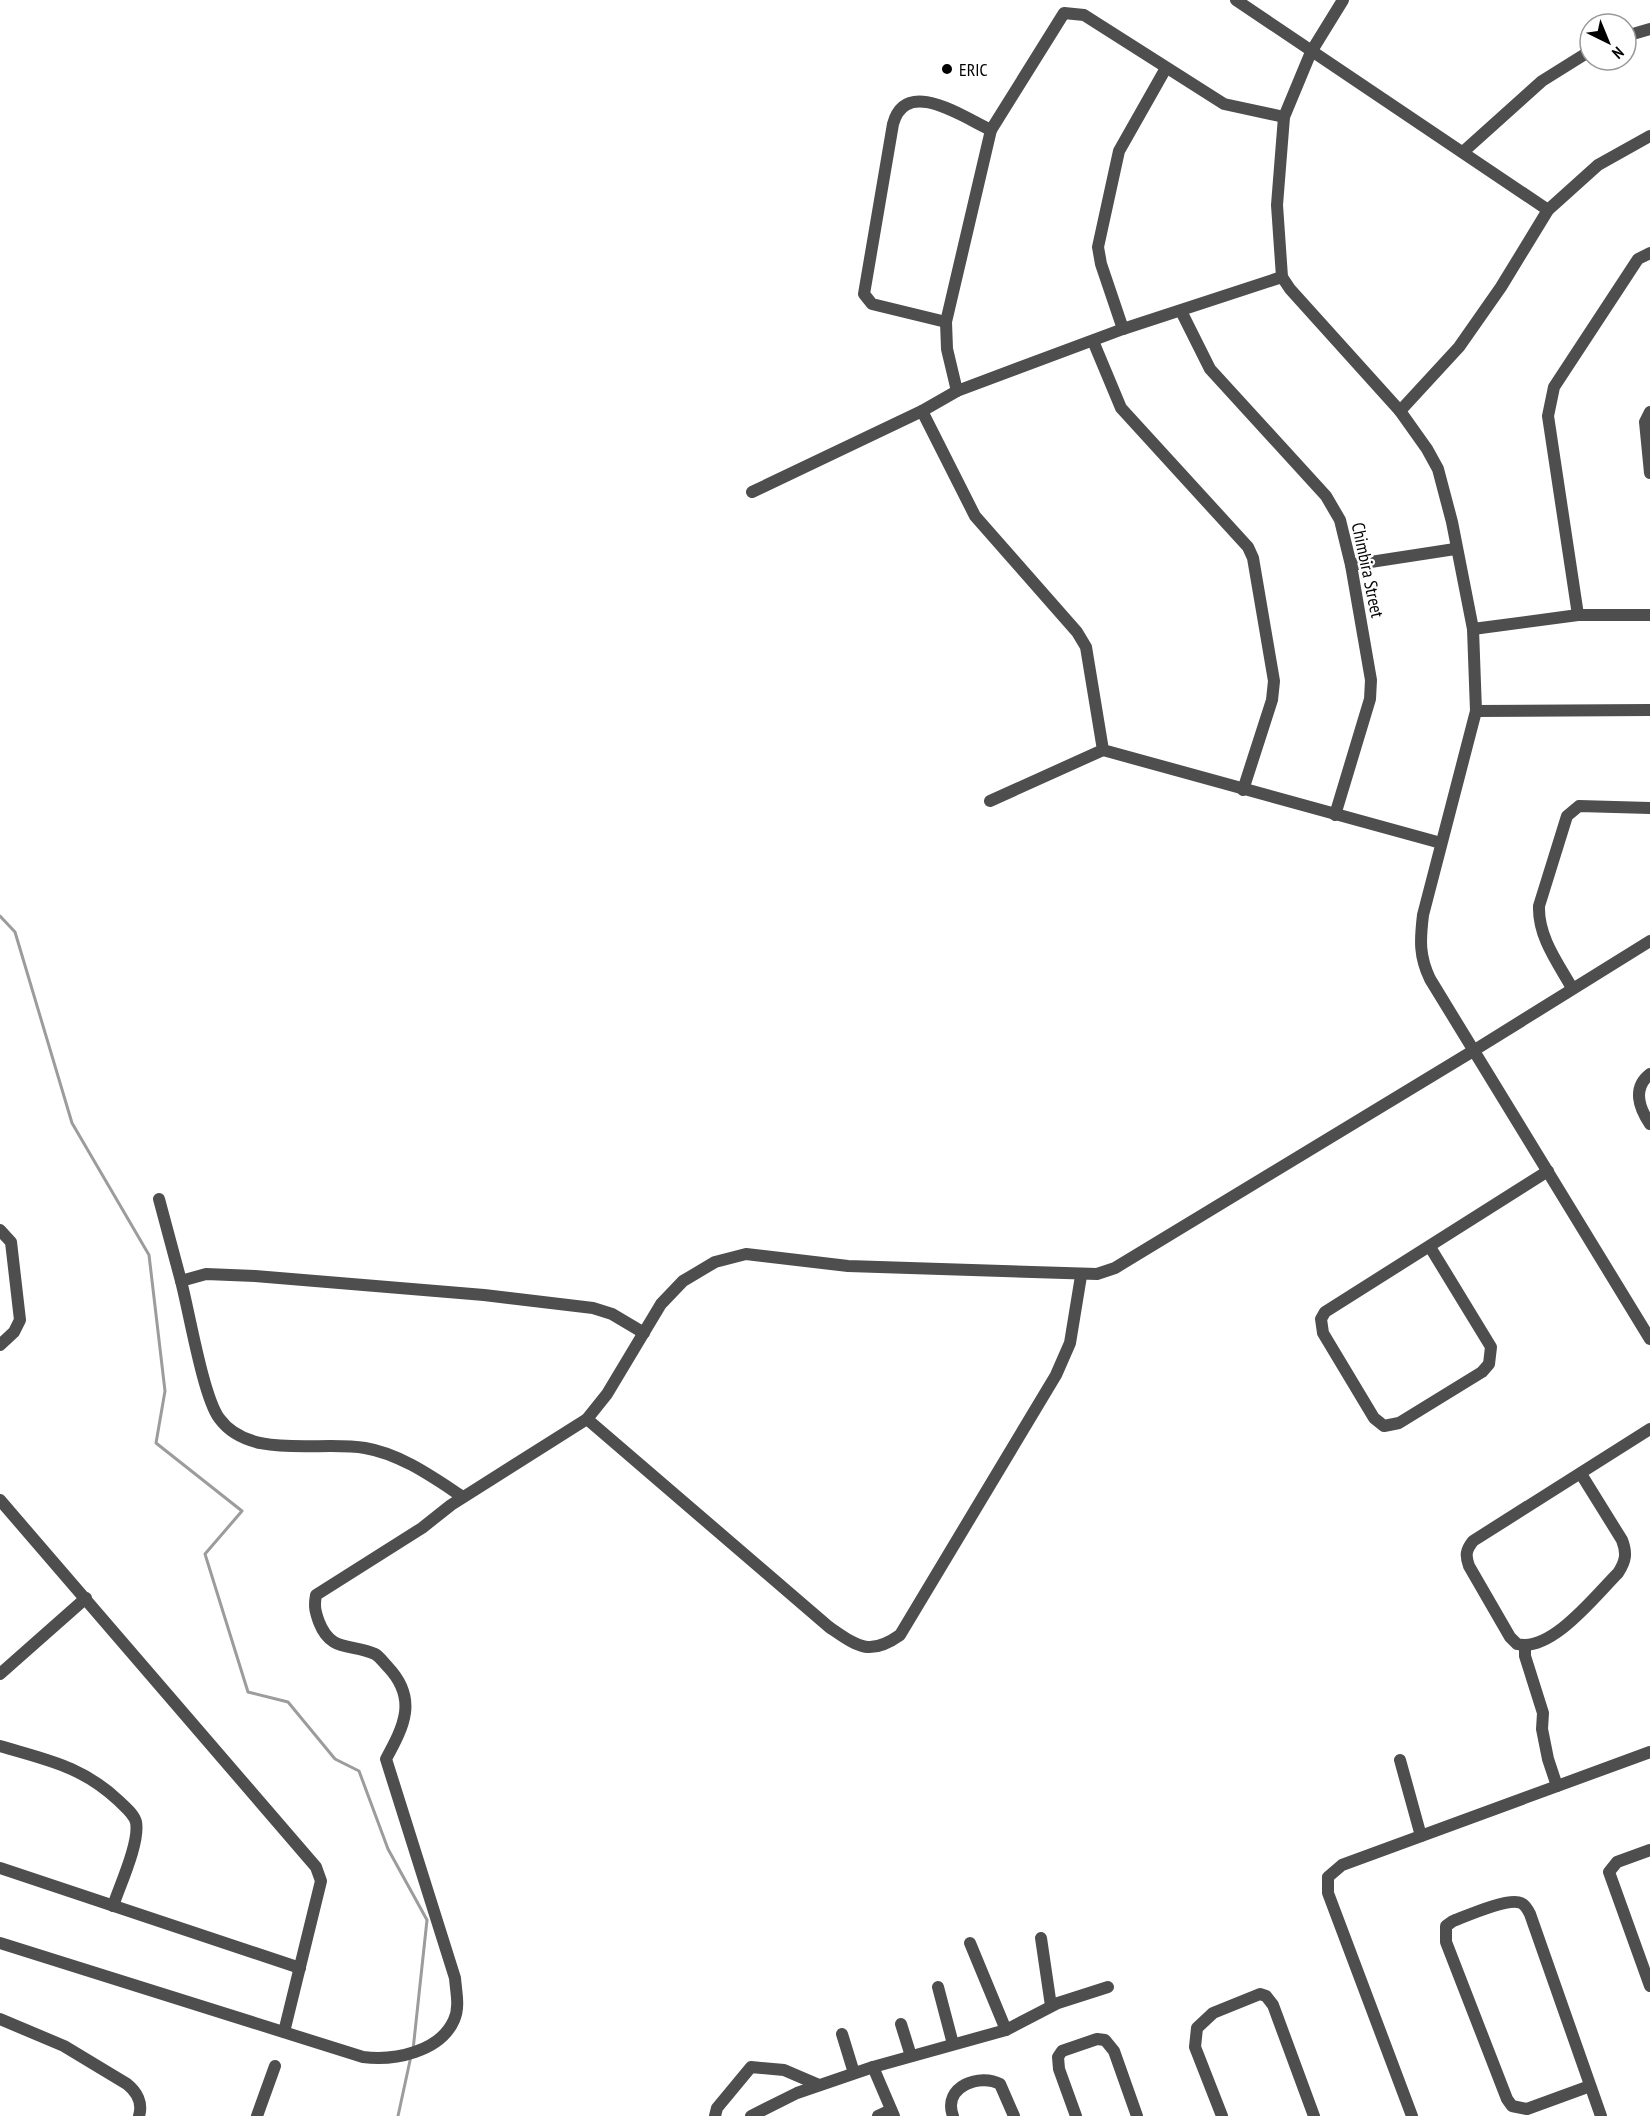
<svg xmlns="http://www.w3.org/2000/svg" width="1650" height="2116" viewBox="0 0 1650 2116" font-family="'PT Sans Narrow',sans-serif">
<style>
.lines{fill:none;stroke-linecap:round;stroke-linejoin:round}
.stream{stroke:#9c9c9c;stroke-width:3}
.minor{stroke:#4e4e4e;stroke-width:12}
.tertiary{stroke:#4e4e4e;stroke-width:12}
.poi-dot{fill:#000;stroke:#fff;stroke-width:2}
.labels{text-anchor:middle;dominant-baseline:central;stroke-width:5;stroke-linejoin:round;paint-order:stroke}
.poi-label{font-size:18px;fill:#000;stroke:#fff;text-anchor:start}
.street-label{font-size:18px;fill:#000;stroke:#fff}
</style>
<rect width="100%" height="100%" fill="#fff"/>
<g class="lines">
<g class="stream">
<path d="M0 916 15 932 72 1123 149 1255 165 1391 156 1443 242 1511 205 1554 248 1692 288 1702 335 1759 359 1771 388 1849 427 1920 413 2050"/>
<path d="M398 2116 411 2056"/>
</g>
<g class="minor">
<path d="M1236 0 1548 210"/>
<path d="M1626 36 1650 29"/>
<path d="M1463 152 1542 81 1590 51"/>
<path d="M1181 311 1210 369 1326 496 1340 520 1351 565 1371 680 1370 699 1335 815"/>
<path d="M946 322 872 304 864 294 893 124C906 76 964 118 991 130"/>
<path d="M1123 329 1101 264 1098 247 1119 151 1166 68"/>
<path d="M1093 341 1121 408 1248 547 1253 558 1274 681 1272 700 1243 790"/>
<path d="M957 391 947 349 946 322 991 130 1064 13 1084 15 1224 104 1284 117"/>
<path d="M922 411 975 516 1077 632 1086 647 1103 750 1441 843"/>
<path d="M1650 412 1645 422 1650 473"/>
<path d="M752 492 922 411 957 391 1123 329 1282 277"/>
<path d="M1351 565 1455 549"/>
<path d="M1578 615 1548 416 1554 387 1638 259 1650 253"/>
<path d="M1473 629 1578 615H1650"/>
<path d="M1476 711 1650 710"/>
<path d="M990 801 1103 750"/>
<path d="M1572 988C1558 963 1538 937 1539 906L1567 816 1579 806 1650 808"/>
<path d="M1650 1074C1632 1088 1639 1108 1650 1124"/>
<path d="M159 1199 181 1281 206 1274 255 1276 484 1295 593 1308 612 1314 644 1333"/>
<path d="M0 1230 11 1242 20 1320 14 1332 0 1345"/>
<path d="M1430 1247 1491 1347 1489 1364 1482 1372 1399 1423 1384 1426 1374 1418 1323 1333 1321 1319 1325 1312 1548 1171"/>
<path d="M181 1281C189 1311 203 1396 219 1418 250 1461 320 1440 365 1448 401 1454 434 1478 463 1497"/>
<path d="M587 1419 829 1627C857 1646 869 1657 900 1635L1056 1375 1070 1343 1081 1276"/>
<path d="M1581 1474 1622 1540C1627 1553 1626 1561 1618 1573 1595 1596 1551 1653 1517 1644L1510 1637 1469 1566C1465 1555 1466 1550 1473 1541L1650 1429"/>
<path d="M0 1500 316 1867 321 1881 284 2032"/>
<path d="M1525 1646V1656L1543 1713 1542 1729 1548 1759 1557 1786"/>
<path d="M0 1674 86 1598"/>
<path d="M0 1746C47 1760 82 1766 119 1801 125 1807 134 1814 136 1822 140 1842 120 1885 113 1906"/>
<path d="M1400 1760 1421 1836"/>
<path d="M1650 1850 1617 1862 1609 1872 1650 1986"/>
<path d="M0 1868 300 1968"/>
<path d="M1041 1938 1051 2006"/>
<path d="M0 1943 363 2057C394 2061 440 2052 454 2020 460 2007 456 1992 455 1978L386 1759C404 1726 418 1699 388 1667 384 1663 380 1657 375 1654 351 1643 331 1653 319 1622 315 1611 314 1606 316 1595L422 1528 451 1505 587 1419 607 1394 661 1304 683 1281 715 1262 746 1254 848 1266 1097 1274 1115 1268 1473 1051"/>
<path d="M970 1943 1006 2030"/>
<path d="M938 1987 953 2044"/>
<path d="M0 2019 64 2046 127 2084C137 2092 143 2103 139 2116"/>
<path d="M901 2024 911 2056"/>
<path d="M842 2034 854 2073"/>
<path d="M873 2067 894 2116"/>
<path d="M1590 2086 1527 2109 1512 2106 1507 2099 1446 1942V1926L1453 1921C1466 1916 1509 1897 1521 1903 1525 1905 1528 1910 1530 1914L1601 2116"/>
<path d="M257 2116 275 2066"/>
<path d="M715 2116 717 2108 751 2067 784 2070 819 2085"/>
<path d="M751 2116 797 2093 873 2067 1006 2030 1058 2003 1108 1987"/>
<path d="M878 2116 891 2110"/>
<path d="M953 2116C942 2086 981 2073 1000 2084L1014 2116"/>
<path d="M1076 2116 1059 2069 1058 2057 1062 2051 1097 2039 1105 2040 1114 2051 1137 2116"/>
<path d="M1222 2116 1195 2047 1197 2028 1213 2013 1260 1994 1266 1996 1273 2005 1314 2116"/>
<path d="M1412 2116 1328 1893V1877L1342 1865 1650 1752"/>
</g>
<g class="tertiary">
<path d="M1343 0 1311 52 1284 117 1277 205 1282 277 1290 289 1400 411 1427 449 1438 469 1452 522 1473 629 1476 711 1423 915C1420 940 1419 956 1430 979L1650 1339"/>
<path d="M1400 411 1459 347 1501 287 1548 210 1598 165 1650 136"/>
<path d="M1473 1051 1650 941"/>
</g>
</g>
<circle class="poi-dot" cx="947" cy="69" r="6"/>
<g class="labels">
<g class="poi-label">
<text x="959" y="69">ERIC</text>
</g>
<g class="street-label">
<text transform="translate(1368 570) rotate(78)">Chimbira Street</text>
</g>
</g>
<g transform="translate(1608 42) rotate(137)"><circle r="28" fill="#ffffff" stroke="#999999" stroke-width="1.5"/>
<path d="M0-4.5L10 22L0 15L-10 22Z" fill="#000000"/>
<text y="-9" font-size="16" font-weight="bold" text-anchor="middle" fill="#000000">N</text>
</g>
</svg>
